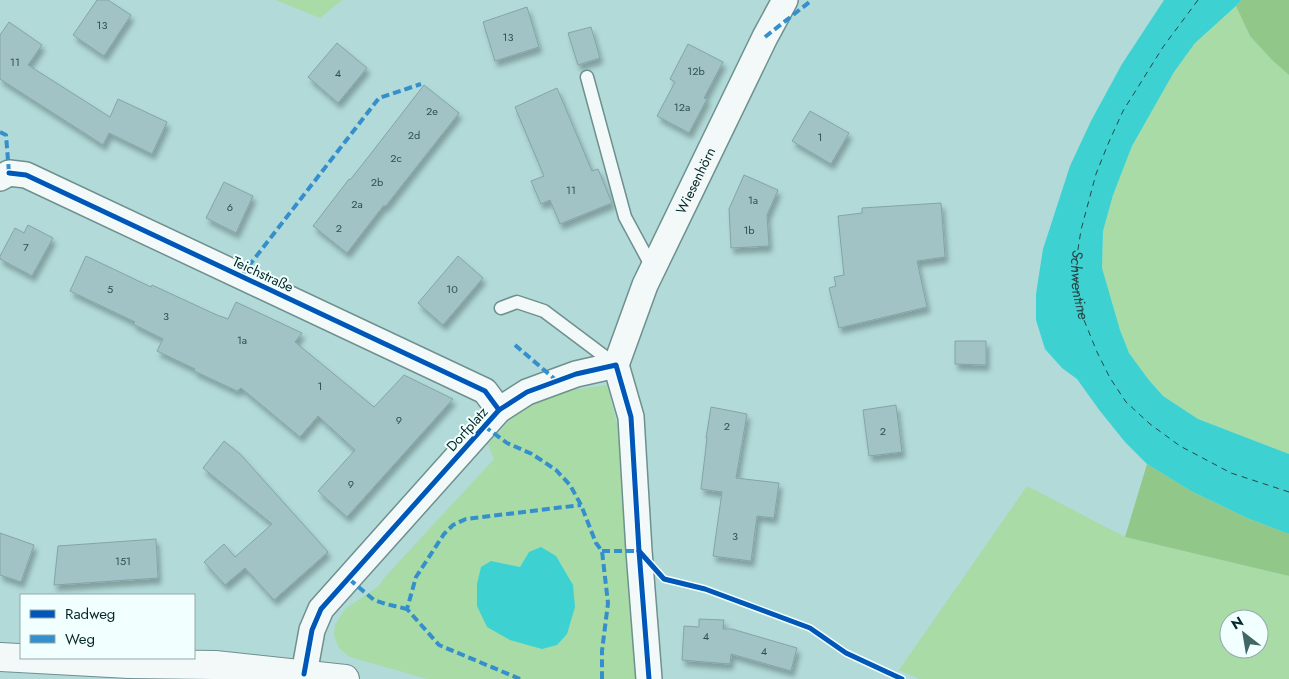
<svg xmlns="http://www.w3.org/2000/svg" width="1289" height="679" viewBox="0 0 1289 679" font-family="Jost,sans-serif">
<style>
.green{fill:#a8dba6;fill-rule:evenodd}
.forest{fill:#91c889}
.water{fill:#3dd2d1}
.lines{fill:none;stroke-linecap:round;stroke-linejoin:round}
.ferry{stroke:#264747;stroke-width:1;stroke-dasharray:6 5;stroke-linecap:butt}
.building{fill:#a2c3c5;stroke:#84a4a6;filter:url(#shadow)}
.lane-casing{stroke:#6e908f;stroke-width:15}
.street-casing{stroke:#6e908f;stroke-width:28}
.secondary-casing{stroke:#6e908f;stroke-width:30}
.lane{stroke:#f3f9f9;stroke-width:12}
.street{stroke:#f3f9f9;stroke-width:25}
.secondary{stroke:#f3f9f9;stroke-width:28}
.quiet{stroke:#348fcc;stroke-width:4;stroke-dasharray:8 4;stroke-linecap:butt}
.cycleway-casing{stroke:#f1ffff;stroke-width:8}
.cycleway{stroke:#0057b8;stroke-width:5}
.labels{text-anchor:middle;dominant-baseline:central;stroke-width:4;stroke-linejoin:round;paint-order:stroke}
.number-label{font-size:11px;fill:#2f5050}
.street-label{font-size:14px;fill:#062727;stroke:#f1ffff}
.water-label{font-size:15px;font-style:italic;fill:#264747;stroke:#f1ffff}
</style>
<defs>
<filter id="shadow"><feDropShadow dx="3" dy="5.5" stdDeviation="2.5" flood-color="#0004"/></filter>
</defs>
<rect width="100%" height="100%" fill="#b1dad9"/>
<g class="green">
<path d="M276 0H342L320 18Z"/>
<path d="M1236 6 1250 36 1273 61 1289 75V454L1198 419 1163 396 1148 379 1129 353 1120 330 1102 268 1103 231 1113 195 1132 146 1174 72 1195 43Z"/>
<path d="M607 385 621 439 640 679H427L350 657 339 648 334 635 335 625 345 609 379 586 384 578 494 459 488 444 518 411 549 393ZM529 552 487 627 491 561 520 567Z"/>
<path d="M1027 486 1125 537 1289 576V679H919L899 670ZM1229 619H1259V649H1229Z"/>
</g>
<g class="forest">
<path d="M1241 0H1289V75L1273 61 1250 36 1236 6Z"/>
<path d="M1147 464 1191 491 1247 518 1289 534V576L1125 537Z"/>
</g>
<g class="water">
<path d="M1164 0H1241L1236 6 1195 43 1174 72 1132 146 1113 195 1103 231 1102 268 1120 330 1129 353 1148 379 1163 396 1198 419 1289 454V534L1247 518 1191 491 1147 464 1125 442 1100 411 1077 379 1062 368 1045 349 1036 320V294L1043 249 1070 166 1091 121 1122 64Z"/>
<path d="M541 547 556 556 573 585 575 607 567 634 557 645 542 649 510 640 487 627 477 606V584L481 567 491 561 520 567 529 552Z"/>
</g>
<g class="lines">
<path class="ferry" id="s1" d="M1198 0 1163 47 1123 111 1108 144 1096 174 1081 230 1076 262 1077 290 1084 320 1097 352 1110 378 1126 402 1150 424 1180 446 1231 473 1289 492"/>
</g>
<g class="building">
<path d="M97 0H108L131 15 104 56 73 35Z"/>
<path d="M527 7 539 47 495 61 483 22Z"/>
<path d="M9 22 42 45 28 65 110 117 118 99 167 122 152 154 109 133 103 145 0 79V35Z"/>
<path d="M591 27 600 58 578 65 568 33Z"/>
<path d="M337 43 367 68 338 103 308 77Z"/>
<path d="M688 44 723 62 704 98 707 99 689 133 657 116 675 82 670 79Z"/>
<path d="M424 85 459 113 385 207 384 205 347 253 313 226 349 179 350 180 369 156Z"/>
<path d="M557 88 592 171 598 169 612 203 560 224 550 200 541 204 531 181 544 176 515 107Z"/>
<path d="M810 111 849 133 831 164 792 141Z"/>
<path d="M744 175 778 190 767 215 769 246 731 248 729 209Z"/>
<path d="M224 182 253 196 236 233 206 218Z"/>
<path d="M941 203 945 257 917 261 927 307 839 328 829 288 836 286 834 277 844 275 838 216 862 213V208Z"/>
<path d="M28 225 53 238 32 276 0 259V256L15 228 24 233Z"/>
<path d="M86 256 151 287 152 285 219 316H220L228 319 236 302 302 333 295 342 374 407 404 375 453 399 347 517 318 491 355 450 318 416 300 437 241 388 237 391 194 371 195 369 157 351 163 339 133 324 135 322 70 291Z"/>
<path d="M458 256 483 278 443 325 418 303Z"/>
<path d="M955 341H986V365L955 364Z"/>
<path d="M896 405 902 452 869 456 863 410Z"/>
<path d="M711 407 747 414 736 478 779 483 774 518 757 516 751 561 713 556 722 492 701 489 707 438H706Z"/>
<path d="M224 441 240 454 328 552 274 600 245 568 225 585 204 562 224 544 235 557 272 524 203 468Z"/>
<path d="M0 533 34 545 21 582 0 575Z"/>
<path d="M156 539 158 578 54 585 58 546Z"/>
<path d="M699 619 724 620 723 629H732L797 648 791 671 731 654 730 664 682 660 684 626 699 627Z"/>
</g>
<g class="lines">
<defs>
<g id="lane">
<path d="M587 77 625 217 653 269"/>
<path d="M501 308 517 302 544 311 616 365"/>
</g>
<g id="street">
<path d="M0 178 9 173 26 175 485 391 499 410"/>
<path id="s2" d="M616 365 645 285 765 37 785 0"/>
<path d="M304 674 312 630 321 609 499 410 527 392 576 374 616 365 631 417 639 551 649 679"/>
</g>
<path id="secondary" d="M0 657 129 664 215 665 345 679"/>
</defs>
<use href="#lane" class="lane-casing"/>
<use href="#street" class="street-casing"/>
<use href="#secondary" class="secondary-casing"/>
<use href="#lane" class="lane"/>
<use href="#street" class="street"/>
<use href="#secondary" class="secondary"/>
<g class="quiet">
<path d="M765 37 812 0"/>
<path d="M0 132 6 135 9 173"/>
<path d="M241 276 379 98 421 84"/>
<path d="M515 345 557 381"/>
<path d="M484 426 507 443 532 454 556 470 570 485 581 505 596 543 602 551 608 603 602 651V679"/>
<path d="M602 551H639L641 553"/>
<path d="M349 579 374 600 386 604 407 609"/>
<path d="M520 679 439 645 407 609 416 577 444 534 453 525 466 519 581 505"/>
</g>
<defs>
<g id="cycleway">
<path d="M9 173 26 175 485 391 499 410"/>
<path d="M639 551 664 579 705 589 810 628 846 653 902 679"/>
<path d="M304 674 312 630 321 609 499 410 527 392 576 374 616 365 631 417 639 551 649 679"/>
</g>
</defs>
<use href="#cycleway" class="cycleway-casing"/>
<use href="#cycleway" class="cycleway"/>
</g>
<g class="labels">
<g class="number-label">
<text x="102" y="25">13</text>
<text x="508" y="37">13</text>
<text x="15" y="62">11</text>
<text x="696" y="71">12b</text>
<text x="338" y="73">4</text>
<text x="682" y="107">12a</text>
<text x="432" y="111">2e</text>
<text x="414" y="135">2d</text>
<text x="820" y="137">1</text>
<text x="396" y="158">2c</text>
<text x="377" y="182">2b</text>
<text x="571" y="190">11</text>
<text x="753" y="200">1a</text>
<text x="357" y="204">2a</text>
<text x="230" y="207">6</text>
<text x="339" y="228">2</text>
<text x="749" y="230">1b</text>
<text x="26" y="247">7</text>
<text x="110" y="289">5</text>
<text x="452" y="289">10</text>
<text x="166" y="316">3</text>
<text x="242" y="340">1a</text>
<text x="320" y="386">1</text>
<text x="399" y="420">9</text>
<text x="727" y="426">2</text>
<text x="883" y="431">2</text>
<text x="351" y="484">9</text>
<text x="735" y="536">3</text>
<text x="123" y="561">151</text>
<text x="706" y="636">4</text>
<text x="764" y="651">4</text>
</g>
<g class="street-label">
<text stroke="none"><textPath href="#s2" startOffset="201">Wiesenhörn</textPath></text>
<text transform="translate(263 274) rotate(25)">Teichstraße</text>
<text transform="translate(467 429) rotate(-48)">Dorfplatz</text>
</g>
<g class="water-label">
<text stroke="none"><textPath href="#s1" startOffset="316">Schwentine</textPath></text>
</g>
</g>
<rect x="20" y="594" width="175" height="65" fill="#f1ffff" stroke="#93a9a9"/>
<rect x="30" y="610" width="25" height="8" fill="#0057b8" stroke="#93a9a9"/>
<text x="65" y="619" font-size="15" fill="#062727">Radweg</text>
<rect x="30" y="635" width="25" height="8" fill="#348fcc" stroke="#93a9a9"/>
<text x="65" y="644" font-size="15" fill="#062727">Weg</text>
<g transform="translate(1244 634) rotate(329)"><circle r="24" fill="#f1ffff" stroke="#93a9a9"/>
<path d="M0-4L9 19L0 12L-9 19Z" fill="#426665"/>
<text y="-8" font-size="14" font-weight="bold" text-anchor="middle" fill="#062727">N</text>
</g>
</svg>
